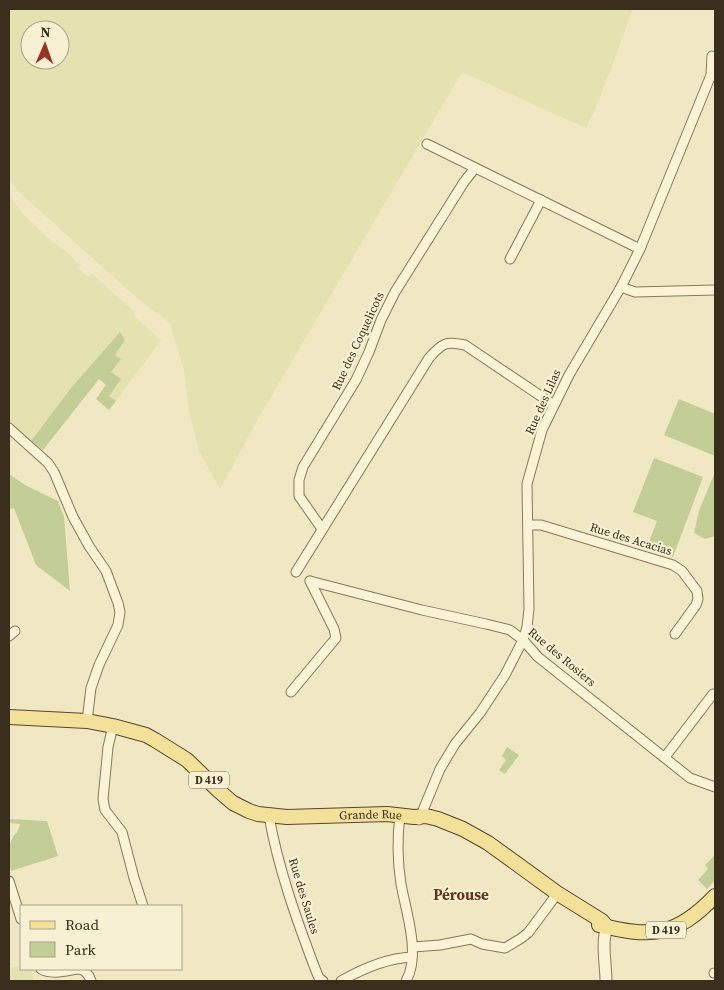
<svg xmlns="http://www.w3.org/2000/svg" width="724" height="990" viewBox="0 0 724 990" font-family="'Source Serif 4',serif">
<style>
.farmland{fill:#e5e2b0;fill-rule:evenodd}
.green{fill:#c2ce96}
.lines{fill:none;stroke-linecap:round;stroke-linejoin:round}
.minor-casing{stroke:#8a7859;stroke-width:11}
.tertiary-casing{stroke:#8a7859;stroke-width:13}
.primary-casing{stroke:#58452d;stroke-width:16}
.minor{stroke:#faf3d6;stroke-width:9}
.tertiary{stroke:#faf3d6;stroke-width:11}
.primary{stroke:#f4e199;stroke-width:14}
.labels{text-anchor:middle;dominant-baseline:central;stroke-width:4.5;stroke-linejoin:round;paint-order:stroke}
.shield{fill:#f7f0d2;stroke:#736853;stroke-width:1}
.shield-label{font-size:11px;font-weight:bold;fill:#3a2e1d}
.street-label{font-size:12px;fill:#3a2e1d;stroke:#f7f0d2}
.quarter-label{font-size:15px;font-weight:bold;fill:#68331b;stroke:#f7f0d2}
</style>
<rect width="100%" height="100%" fill="#f0e7c3"/>
<g class="farmland">
<path d="M9 9H633L600 98 586 128 462 72 259 417 220 489 199 451 189 410 184 370 170 323 137 298 19 192 9 180ZM30 30H60V60H30Z"/>
<path d="M9 196 24 215 51 241 67 252 80 266 78 269 89 277 91 273 133 311 135 317 161 340 116 401 109 396 111 372 115 355 125 340 119 333 71 388 31 441 21 434 9 421Z"/>
<path d="M21 966V969H31L35 981H9V968Z"/>
</g>
<g class="green">
<path d="M120 332 125 340 115 355 121 359 111 372 121 379 109 396 116 401 109 410 96 399 106 385 99 379 43 450 31 441 71 388Z"/>
<path d="M679 399 715 414V456L664 435Z"/>
<path d="M654 458 703 477 673 557 647 547 657 521 633 512Z"/>
<path d="M715 472V536L705 539 694 533 699 511Z"/>
<path d="M9 474 25 485 58 501 64 517 70 591 36 565 14 508 9 509Z"/>
<path d="M507 747 519 755 505 774 499 770 506 760 502 756Z"/>
<path d="M9 819 47 821 58 856 11 871 9 863V846L14 835 17 833 20 824 9 823Z"/>
<path d="M715 855V880L707 889 698 880 708 869 705 865Z"/>
</g>
<g class="lines">
<defs>
<g id="minor">
<path d="M427 144 640 249"/>
<path d="M510 259 541 200"/>
<path d="M621 287 635 292 715 290"/>
<path d="M9 428 48 463 54 472 73 517 89 546 106 571 118 603 120 612 118 625 99 665 91 688 87 721"/>
<path d="M528 525H541L673 565 682 571 697 591 698 599 696 605 675 634"/>
<path d="M322 529 299 496V480L303 467 356 380 369 352 381 320 395 292 464 182 475 168"/>
<path d="M296 572 429 358C442 343 446 341 465 345L554 405"/>
<path d="M310 581 422 610 486 624 510 630 523 640 538 657 690 778 715 787"/>
<path d="M9 636 15 631"/>
<path d="M291 692 336 638 334 629 310 581"/>
<path d="M113 726 108 747 103 799 105 810 122 832 134 878 143 906"/>
<path d="M665 757 713 694"/>
<path d="M400 815C397 839 397 859 401 884 406 912 421 955 406 981"/>
<path d="M269 816C278 868 297 921 316 971L319 978 323 981"/>
<path d="M419 820 440 769 455 744 480 713 505 675 523 640 527 627 529 609 527 484 542 430 569 375 621 287 640 249 711 75 712 56"/>
<path d="M9 881 21 919"/>
<path d="M413 947 440 945 471 939 482 944 505 948 520 939 528 933 554 898"/>
<path d="M41 969C52 975 65 971 77 969"/>
<path d="M79 969C86 970 89 975 91 981"/>
<path d="M714 973H715"/>
<path d="M341 981C362 969 388 958 412 957"/>
</g>
<path id="tertiary" d="M606 981C606 964 601 943 607 927"/>
<g id="primary">
<path id="s1" d="M9 717 87 721 113 726 146 735 155 740 187 760 219 791 233 803 249 811 258 814 287 817 387 814 414 817 426 816 438 819 463 829 488 843 557 893 602 921 607 927"/>
<path d="M599 925C652 938 676 937 715 896"/>
</g>
</defs>
<use href="#minor" class="minor-casing"/>
<use href="#tertiary" class="tertiary-casing"/>
<use href="#primary" class="primary-casing"/>
<use href="#minor" class="minor"/>
<use href="#tertiary" class="tertiary"/>
<use href="#primary" class="primary"/>
</g>
<g class="labels">
<g class="shield">
<rect x="189" y="771.5" width="40" height="17" rx="4"/>
<rect x="646" y="921.5" width="40" height="17" rx="4"/>
</g>
<g class="shield-label">
<text x="209" y="780">D 419</text>
<text x="666" y="930">D 419</text>
</g>
<g class="street-label">
<text transform="translate(358 341) rotate(-65)">Rue des Coquelicots</text>
<text transform="translate(543 402) rotate(-66)">Rue des Lilas</text>
<text transform="translate(631 539) rotate(17)">Rue des Acacias</text>
<text transform="translate(562 657) rotate(40)">Rue des Rosiers</text>
<text stroke="none"><textPath href="#s1" startOffset="390">Grande Rue</textPath></text>
<text transform="translate(304 896) rotate(73)">Rue des Saules</text>
</g>
<g class="quarter-label">
<text x="461" y="894">Pérouse</text>
</g>
</g>
<rect width="724" height="990" fill="none" stroke="#3a2e1d" stroke-width="20"/>
<rect x="20" y="905" width="162" height="65" fill="#f7f0d2" stroke="#aba28a"/>
<rect x="30" y="921" width="25" height="8" fill="#f4e199" stroke="#aba28a"/>
<text x="65" y="930" font-size="15" fill="#3a2e1d">Road</text>
<rect x="30" y="942" width="25" height="15" fill="#c2ce96" stroke="#aba28a"/>
<text x="65" y="955" font-size="15" fill="#3a2e1d">Park</text>
<g transform="translate(45 45) rotate(2)"><circle r="24" fill="#f7f0d2" stroke="#aba28a"/>
<path d="M0-4L9 19L0 12L-9 19Z" fill="#9b3227"/>
<text y="-8" font-size="14" font-weight="bold" text-anchor="middle" fill="#3a2e1d">N</text>
</g>
</svg>
